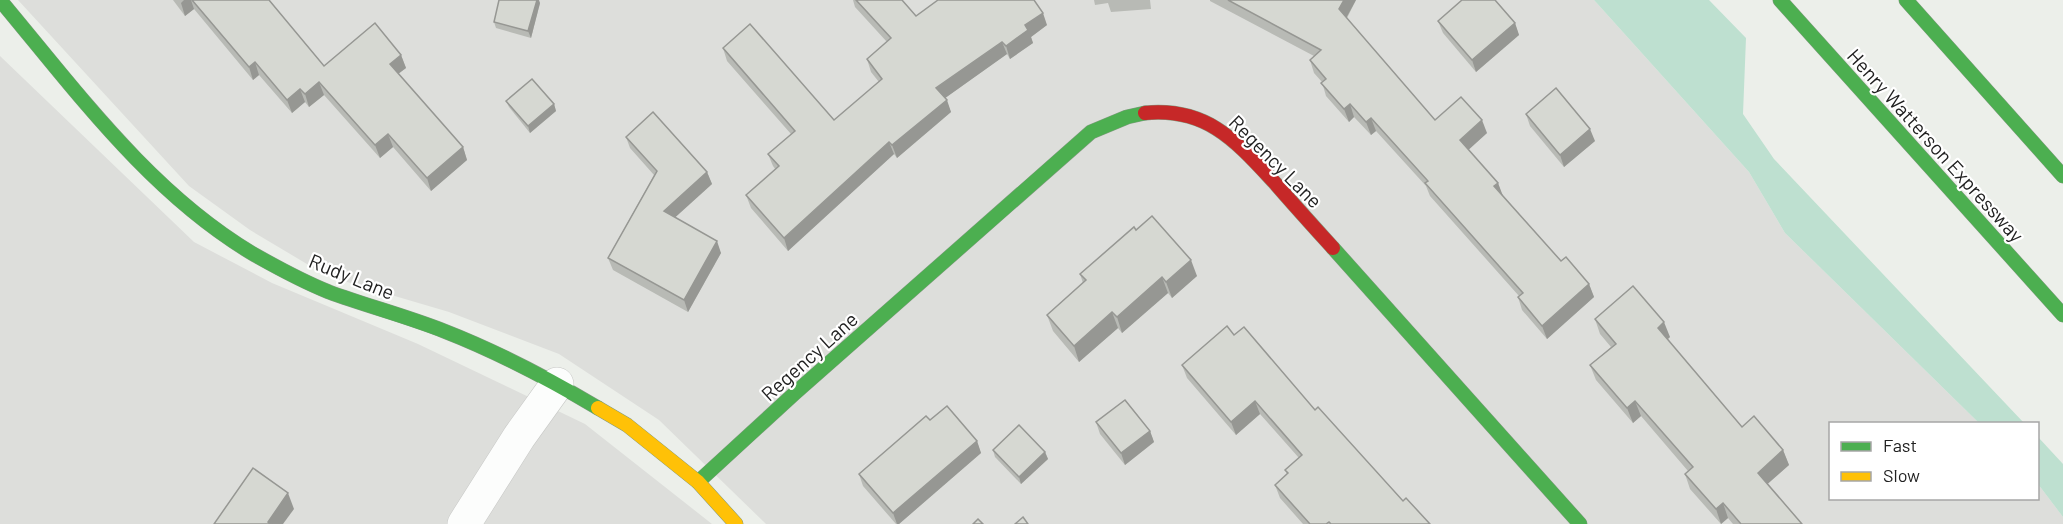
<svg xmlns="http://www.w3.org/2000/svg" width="2063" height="524" viewBox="0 0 2063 524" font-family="Barlow,sans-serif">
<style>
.residential{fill:#dddedb}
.forest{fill:#bee0d0}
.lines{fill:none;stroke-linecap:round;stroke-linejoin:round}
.street-casing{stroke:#c7c8c6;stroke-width:34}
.fast-casing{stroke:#829b80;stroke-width:15}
.slow-casing{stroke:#829b80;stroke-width:15}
.jam-casing{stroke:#829b80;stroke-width:15}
.street{stroke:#fcfdfc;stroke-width:33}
.fast{stroke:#4caf50;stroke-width:14}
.slow{stroke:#ffc107;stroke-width:14}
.jam{stroke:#c62828;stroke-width:14}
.wall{fill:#b8bab5}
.shaded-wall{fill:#969793}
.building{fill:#d6d8d2;stroke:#969793;stroke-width:1.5}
.labels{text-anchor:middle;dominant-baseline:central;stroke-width:4.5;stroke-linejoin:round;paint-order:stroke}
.street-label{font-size:20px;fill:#212121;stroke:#fff}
</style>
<rect width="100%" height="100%" fill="#ecefea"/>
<g class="residential">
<path d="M18 0H1594L1749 172 1785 233 1979 423 1830 424V498H2038V484L2063 517V524H766L659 420 559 354 449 312 327 276 250 230 189 186Z"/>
<path d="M0 56 194 242 272 283 418 344 585 424 712 524H0Z"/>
</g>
<g class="forest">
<path d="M1594 0H1709L1746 38 1743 114 1774 159 2024 423H1979L1785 233 1749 172Z"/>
<path d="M2038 437 2063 464V517L2038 484Z"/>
</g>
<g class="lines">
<defs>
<path id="street" d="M464 524 519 437 557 384"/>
<g id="fast">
<path d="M0 0C77 92 151 194 255 255 278 268 304 282 329 292 367 306 406 316 444 331 498 352 549 379 598 408"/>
<path d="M1780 0 2063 315"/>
<path d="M1906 0 2063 176"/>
<path d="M1333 248 1580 524"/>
<path d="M698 482 795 393 1091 132 1127 117 1145 113"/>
</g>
<path id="slow" d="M598 408 627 425 698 482 736 524"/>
<path id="jam" d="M1145 113C1207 107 1236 141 1275 183 1294 205 1314 227 1333 248"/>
</defs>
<use href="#street" class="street-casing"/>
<use href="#fast" class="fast-casing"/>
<use href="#slow" class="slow-casing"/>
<use href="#jam" class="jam-casing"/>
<use href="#street" class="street"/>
<use href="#fast" class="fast"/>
<use href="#slow" class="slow"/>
<use href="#jam" class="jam"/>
</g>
<g class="wall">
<path d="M173 0H269L324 66 401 55 406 68 398 74 463 147 467 160 431 191 393 147 380 158 324 95 309 107 305 102 292 113 259 75 253 80 194 9 185 16Z"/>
<path d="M853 0H902L916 16 1047 25 1031 37 1033 43 1010 59 1007 54 945 98 951 112 897 158 894 154 788 251 751 208 746 195 776 170 773 166 768 154 791 134 727 61 723 48 834 120 879 82 871 72 867 59 887 42 855 7Z"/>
<path d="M1094 0H1150L1151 9 1111 12 1108 3 1095 5Z"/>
<path d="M1210 0H1356L1347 18 1435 120 1487 133 1468 150 1498 183 1502 195 1561 261 1589 284 1594 297 1547 339 1522 310 1518 297 1519 296 1430 196 1426 186 1376 131 1371 135 1354 117 1349 122 1326 96 1322 82 1314 73 1310 60 1314 56 1210 1Z"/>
<path d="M540 3 531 38 496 28 494 22Z"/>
<path d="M1438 21 1515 23 1519 35 1476 72 1443 33Z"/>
<path d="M506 101 554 104 556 111 530 133 509 107Z"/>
<path d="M1526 114 1595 141 1564 167 1530 126Z"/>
<path d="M626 137 707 172 712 184 675 217 721 253 688 312 613 270 608 258 654 175 630 148Z"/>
<path d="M1136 230 1197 276 1172 298 1168 293 1122 333 1118 328 1079 362 1053 331 1047 315 1083 283 1080 274Z"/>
<path d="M1595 319 1670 337 1667 340 1742 427 1783 450 1789 465 1767 484 1802 524H1733L1728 518 1721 524 1690 489 1685 474 1688 471 1641 416 1633 423 1596 380 1590 365 1611 347 1600 334Z"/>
<path d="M1234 335 1315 410 1403 501 1430 524H1303L1280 498 1275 485 1287 474 1285 470 1299 458 1260 414 1236 435 1187 378 1182 365Z"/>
<path d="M930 420 977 441 981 453 899 524H896L863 486 859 474Z"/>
<path d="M1096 422 1150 431 1154 442 1125 465 1100 434Z"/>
<path d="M993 450 1045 452 1048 459 1021 484 995 457Z"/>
</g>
<g class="shaded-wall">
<path d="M184 0H191L194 9 185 16 181 3Z"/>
<path d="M537 0H539L540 3 531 38 528 31Z"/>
<path d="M1344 0H1356L1344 22 1339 9Z"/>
<path d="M1043 13 1047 25 1031 37 1033 43 1010 59 1006 46 1025 25Z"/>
<path d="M1515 23 1519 35 1476 72 1472 60Z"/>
<path d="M1002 42 1007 54 941 101 936 88Z"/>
<path d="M401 55 406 68 394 77 390 64Z"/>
<path d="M255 62 259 75 253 80 249 67Z"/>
<path d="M319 82 324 95 309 107 305 94Z"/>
<path d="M300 89 305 102 292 113 287 100Z"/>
<path d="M947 100 951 112 897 158 892 145Z"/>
<path d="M554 104 556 111 530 133 528 126Z"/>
<path d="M1350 104 1354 117 1349 122 1344 109Z"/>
<path d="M1371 118 1376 131 1371 135 1366 122Z"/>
<path d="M1482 120 1487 133 1465 153 1460 140Z"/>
<path d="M1590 129 1595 141 1564 167 1560 155Z"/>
<path d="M388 134 393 147 380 158 375 145Z"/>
<path d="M889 142 894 154 788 251 784 238Z"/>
<path d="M463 147 467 160 431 191 427 178Z"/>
<path d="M707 172 712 184 669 223 664 211Z"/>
<path d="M1498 183 1503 196 1494 186Z"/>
<path d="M717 241 721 253 688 312 684 300Z"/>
<path d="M1191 260 1197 276 1172 298 1166 282Z"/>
<path d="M1162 277 1168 293 1122 333 1117 317Z"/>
<path d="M1589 284 1594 297 1547 339 1542 326Z"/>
<path d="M1112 312 1118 328 1079 362 1074 346Z"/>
<path d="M1664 322 1670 337 1663 343 1658 328Z"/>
<path d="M1255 401 1260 414 1236 435 1231 422Z"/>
<path d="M1635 401 1641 416 1633 423 1627 408Z"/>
<path d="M1150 431 1154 442 1125 465 1121 453Z"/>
<path d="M977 441 981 453 899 524H897L893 513Z"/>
<path d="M1783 450 1789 465 1763 488 1758 473Z"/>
<path d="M1045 452 1048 459 1021 484 1019 477Z"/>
<path d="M288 493 294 509 283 524H268V522Z"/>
<path d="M1723 503 1728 518 1721 524 1716 509Z"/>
</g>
<g class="building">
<path d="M192 0H269L324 66 375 23 401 55 390 64 463 147 427 178 388 134 375 145 319 82 305 94 300 89 287 100 255 62 249 67Z"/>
<path d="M499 0H537L528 31 494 22Z"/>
<path d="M856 0H902L916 16 938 0H1034L1043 13 1025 25 1028 30 1006 46 1002 42 936 88 947 100 892 145 889 142 784 238 746 195 779 166 768 154 795 131 723 48 750 24 834 120 882 79 867 59 891 38Z"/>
<path d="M1228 0H1344L1339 9 1435 120 1461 97 1482 120 1460 140 1498 183 1494 186 1561 261 1566 257 1589 284 1542 326 1518 297 1523 293 1425 183 1428 181 1371 118 1366 122 1350 104 1344 109 1321 83 1326 79 1310 60 1321 50Z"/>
<path d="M1462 0H1495L1515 23 1472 60 1438 21Z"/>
<path d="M532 79 554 104 528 126 506 101Z"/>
<path d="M1556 88 1590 129 1560 155 1526 114Z"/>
<path d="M653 112 707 172 664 211 717 241 684 300 608 258 657 171 626 137Z"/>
<path d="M1152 216 1191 260 1166 282 1162 277 1117 317 1112 312 1074 346 1047 315 1086 280 1080 274 1134 227 1136 230Z"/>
<path d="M1633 286 1664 322 1658 328 1742 427 1754 416 1783 450 1758 473 1802 524H1741L1723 503 1716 509 1685 474 1693 467 1635 401 1627 408 1590 365 1616 344 1595 319Z"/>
<path d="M1227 326 1234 335 1244 327 1315 410 1318 407 1403 501 1406 498 1430 524H1331L1329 522 1326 524H1310L1275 485 1288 473 1285 470 1302 455 1255 401 1231 422 1182 365Z"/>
<path d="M1125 400 1150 431 1121 453 1096 422Z"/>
<path d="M947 406 977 441 893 513 859 474 926 416 930 420Z"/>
<path d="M1019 425 1045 452 1019 477 993 450Z"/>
<path d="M253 468 288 493 268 522 271 524H214Z"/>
<path d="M1023 517 1028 524H1015Z"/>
<path d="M978 519 983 524H973Z"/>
</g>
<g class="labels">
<g class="street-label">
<text transform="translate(1936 145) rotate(48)">Henry Watterson Expressway</text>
<text transform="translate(1276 161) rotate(45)">Regency Lane</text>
<text transform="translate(352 276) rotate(22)">Rudy Lane</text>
<text transform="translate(809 356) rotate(-42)">Regency Lane</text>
</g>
</g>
<rect x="1829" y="422" width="210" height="78" fill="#ffffff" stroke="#a6a6a6" stroke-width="1.5"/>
<rect x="1841" y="442" width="30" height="9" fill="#4caf50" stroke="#a6a6a6" stroke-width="1.5"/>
<text x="1883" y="452" font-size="18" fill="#212121">Fast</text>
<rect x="1841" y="472" width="30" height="9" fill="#ffc107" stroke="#a6a6a6" stroke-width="1.5"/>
<text x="1883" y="482" font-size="18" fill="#212121">Slow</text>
</svg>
